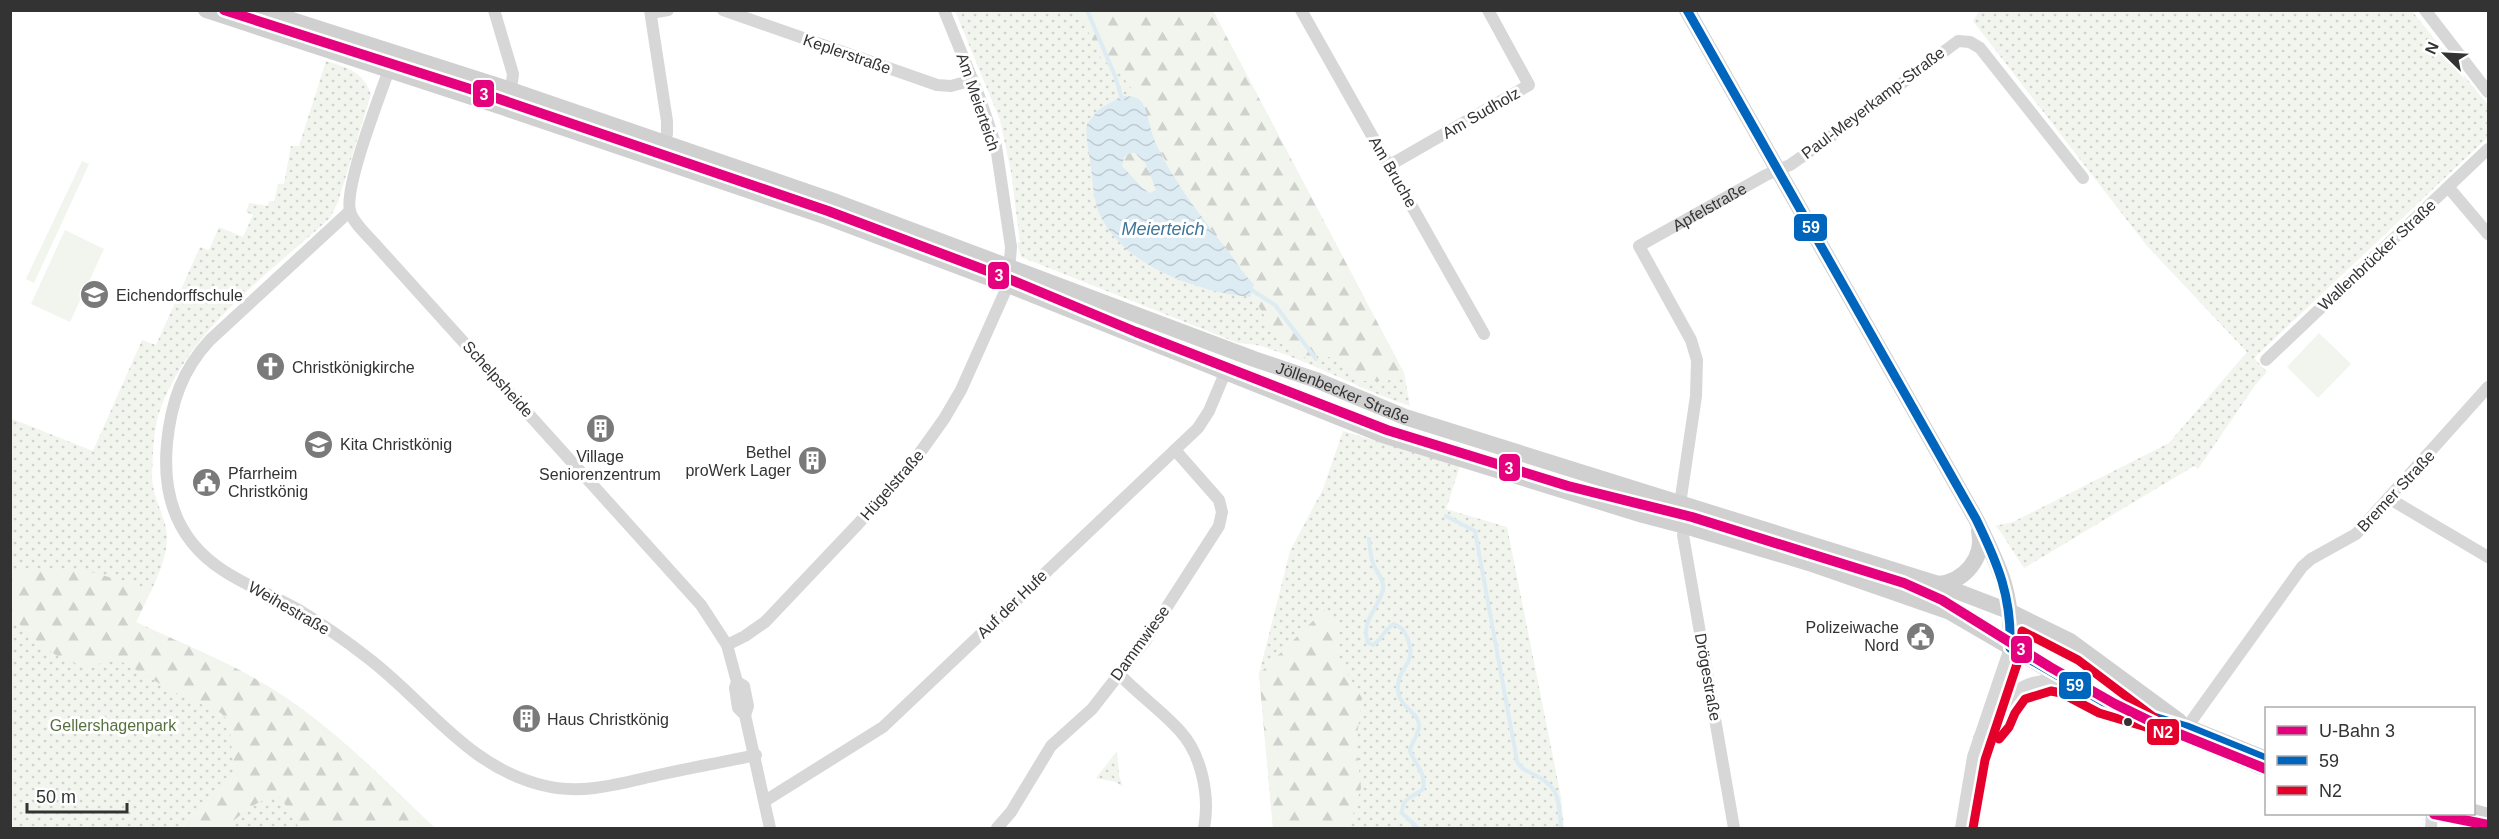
<svg xmlns="http://www.w3.org/2000/svg" width="2499" height="839" viewBox="0 0 2499 839" font-family="Arial,sans-serif">
<style>
.green{fill:url(#green-dots)}
.forest{fill:url(#forest-firs)}
.pitch{fill:#f1f5ed}
.water{fill:url(#water-waves);fill-rule:evenodd}
.lines{fill:none;stroke-linecap:round;stroke-linejoin:round}
.stream{stroke:#ddebf3;stroke-width:4}
.street{stroke:#d7d7d7;stroke-width:12}
.secondary{stroke:#d0d0d0;stroke-width:16}
.bus-1-casing{stroke:#fff;stroke-width:14}
.bus-2-casing{stroke:#fff;stroke-width:14}
.bus-1{stroke:#0065bd;stroke-width:9}
.bus-2{stroke:#e4002b;stroke-width:9}
.metro-1-casing{stroke:#fff;stroke-width:15}
.metro-1{stroke:#e5007d;stroke-width:10}
.bus-dot{fill:#333;stroke:#fff;stroke-width:2}
.labels{text-anchor:middle;dominant-baseline:central;stroke-width:6;stroke-linejoin:round;paint-order:stroke}
.street-label{font-size:16px;fill:#333;stroke:#fff}
.poi-label{font-size:16px;fill:#333;stroke:#fff;text-anchor:start}
.park-label{font-size:16px;fill:#56703f;stroke:#fff}
.water-label{font-size:18px;font-style:italic;fill:#3f7597;stroke:#fff}
.line-badge{stroke:#fff;stroke-width:2}
.badge-label{font-size:16px;text-anchor:middle;font-weight:bold;fill:#fff}
</style>
<defs>
<pattern id="green-dots" width="8" height="8" patternUnits="userSpaceOnUse" patternTransform="scale(1.5)"><rect width="8" height="8" fill="#f1f5ed"/><path d="M2 2h.1M6 6h.1" fill="none" stroke="#cfd2cc" stroke-width="1.8" stroke-linecap="round"/></pattern>
<pattern id="forest-firs" width="22" height="20" patternUnits="userSpaceOnUse" patternTransform="scale(1.5)"><rect width="22" height="20" fill="#f1f5ed"/><path d="M5 1l3.5 6h-7zM16 11l3.5 6h-7z" fill="#cfd2cc"/></pattern>
<pattern id="water-waves" width="16" height="10" patternUnits="userSpaceOnUse" patternTransform="scale(1.5)"><rect width="16" height="10" fill="#ddebf3"/><path d="M0 5q4-4 8 0t8 0" fill="none" stroke="#becad1"/></pattern>
</defs>
<rect width="100%" height="100%" fill="#fff"/>
<g class="green">
<path d="M1980 10 2412 11 2488 105V137L2254 358 2267 372 2256 384 2198 469 2194 466 2024 568 2000 531 1995 526 2013 522 2169 443 2247 352 2147 246 1973 21Z"/>
<path d="M955 11H1213L1404 373 1410 406C1359 389 1312 362 1261 346 1254 344 1246 344 1238 343L1021 257 1017 243 1020 242 1011 172 1000 120Z"/>
<path d="M326 61C346 67 363 71 371 94L338 202 330 218C267 275 185 332 158 416 153 434 153 457 152 475 152 495 162 510 166 528 172 557 148 596 136 622 193 648 251 672 302 709 350 744 392 788 435 828H11L10 418 93 451 142 340 156 345 200 247 209 250 219 227 243 237 253 215 246 212 249 203 268 206 269 201 274 202 278 184H284L291 146H299Z"/>
<path d="M1343 431 1460 466 1446 509 1507 527 1561 797 1564 828H1273L1259 674 1290 551 1323 489Z"/>
<path d="M1117 751 1119 775 1123 787 1116 782 1096 778Z"/>
</g>
<g class="forest">
<path d="M1078 11H1213L1404 373 1387 381H1363L1332 358 1321 355 1306 358C1298 354 1288 350 1282 344 1268 330 1265 309 1250 297L1254 284 1246 278 1235 260 1187 199 1156 144 1149 128 1143 103 1121 75 1101 58Z"/>
<path d="M1130 153C1142 155 1154 178 1156 190L1150 193C1139 187 1131 175 1122 166L1124 157Z"/>
<path d="M53 568 84 570 151 589 136 623C193 648 252 671 302 709 350 744 392 788 435 828H299L280 796C259 798 241 813 226 828H185L234 771 229 722 221 713 176 693 117 659C107 661 96 666 85 665 56 664 30 634 11 616V576L20 569Z"/>
<path d="M1324 610 1337 622 1339 660 1362 698 1356 744 1361 788 1349 828H1273L1259 674Z"/>
</g>
<g class="pitch">
<path d="M82 161 89 164 34 283 26 279Z"/>
<path d="M65 230 104 249 70 322 31 304Z"/>
<path d="M2319 333 2351 364 2318 398 2287 367Z"/>
</g>
<path class="water" d="M1122 96C1130 96 1139 96 1143 104 1149 116 1150 131 1156 144 1175 184 1201 216 1228 251 1237 262 1243 275 1254 284L1250 297C1199 292 1123 266 1100 215 1093 199 1093 183 1091 166 1089 152 1085 138 1087 124L1098 110ZM1130 153H1135L1146 164 1156 190 1150 193C1139 187 1132 175 1122 166L1124 157Z"/>
<g class="lines">
<g class="stream">
<path d="M1087 10 1115 76 1123 102"/>
<path d="M1250 289 1275 305 1316 359"/>
<path d="M1446 516 1475 531 1517 761C1520 768 1525 770 1531 773 1561 787 1558 799 1561 828"/>
<path d="M1369 539C1370 547 1370 556 1373 563 1376 572 1385 580 1383 589 1379 609 1360 620 1368 643L1373 645C1383 639 1384 629 1394 624 1401 627 1404 630 1407 637 1419 666 1396 666 1398 690 1399 708 1418 711 1419 725 1420 734 1411 742 1410 751 1416 766 1426 772 1423 789 1413 798 1402 797 1402 813L1418 828"/>
</g>
<g class="street">
<path d="M494 10 513 74 511 90 505 108"/>
<path d="M650 10 667 121V134L658 159"/>
<path d="M723 10 937 85 951 86 973 80"/>
<path d="M1301 10 1484 334"/>
<path d="M2425 10 2488 92"/>
<path d="M651 13 668 10"/>
<path d="M391 64C381 93 344 186 350 211 353 223 367 235 375 244L701 605 727 645 737 682 735 688 738 708 745 715 770 828"/>
<path d="M1390 165 1529 85 1488 10"/>
<path d="M2449 188 2488 234"/>
<path d="M350 211 210 340C182 370 171 403 167 443 162 496 177 541 224 571 247 586 273 596 297 609 322 624 345 640 368 658 427 703 469 769 546 786 583 795 622 783 658 775 690 768 723 762 756 755"/>
<path d="M2266 360 2488 149"/>
<path d="M2390 499 2488 557"/>
<path id="s1" d="M1680 504 1696 396 1697 360 1691 340 1639 246 1766 175 1790 165 1833 135 1958 41 1970 42 1980 48 2083 178"/>
<path d="M1685 526 1683 535 1734 828"/>
<path d="M727 645 745 636 765 622 858 524 914 461 944 419 961 390 1008 285 1011 247 996 146 979 96 944 10"/>
<path d="M1119 674C1138 694 1162 711 1180 731 1202 755 1210 797 1204 828"/>
<path d="M737 682 744 686 748 706 745 715"/>
<path d="M2187 727 2302 567 2311 559 2356 534 2488 387"/>
<path d="M1979 738C1984 735 1990 732 1994 727 2000 721 2001 713 2004 706 2017 683 2041 678 2065 681"/>
<path d="M765 801 883 727 1198 428 1209 411 1225 373"/>
<path d="M997 828 1011 812 1051 746 1092 709 1145 641 1219 526 1222 512 1219 500 1175 450"/>
<path d="M1961 828 1973 757 2010 648"/>
<path d="M2431 828 2432 814"/>
</g>
<g class="secondary">
<path d="M206 10 505 108 827 217 1008 285 1383 435 1643 515 1685 526 1809 563 1950 612 2104 702 2187 727 2266 759"/>
<path id="s2" d="M261 10 511 90 831 200 1254 359 1316 380 1405 417 1938 584 2011 612 2070 641 2179 721"/>
<path d="M1687 10 1976 519C1999 566 2014 594 2010 648"/>
<path d="M1938 584C1964 582 1985 558 1979 531"/>
<path d="M2474 812 2488 816"/>
</g>
<defs>
<path id="bus-1" d="M1687 10 1976 519C1998 564 2012 597 2010 648L2104 702 2187 727 2266 759"/>
<g id="bus-2">
<path d="M1999 739 2009 727 2015 713 2025 699 2051 691 2061 693 2099 713 2183 738 2261 770"/>
<path d="M1973 828 1985 760 2021 652 2022 631 2078 660 2180 737"/>
</g>
</defs>
<use href="#bus-1" class="bus-1-casing"/>
<use href="#bus-2" class="bus-2-casing"/>
<use href="#bus-1" class="bus-1"/>
<use href="#bus-2" class="bus-2"/>
<defs>
<g id="metro-1">
<path d="M224 10 467 88 828 211 1009 279 1136 332 1387 430 1568 486 1692 517 1904 583 1942 600 2050 667 2115 704 2162 727 2266 769"/>
<path d="M2434 814 2488 825"/>
</g>
</defs>
<use href="#metro-1" class="metro-1-casing"/>
<use href="#metro-1" class="metro-1"/>
</g>
<defs>
<symbol id="school-disc" viewBox="-11 -11 22 22"><circle r="9.5" fill="#7a7a7a" stroke="#fff"/><path d="M0-5L7-2L0 1L-7-2ZM-4 1L0 2.5L4 1V4Q0 6-4 4Z" fill="#fff"/></symbol>
<symbol id="church-disc" viewBox="-11 -11 22 22"><circle r="9.5" fill="#7a7a7a" stroke="#fff"/><path d="M-1.2-6h2.4v3.5h3.3v2.4h-3.3V6h-2.4V-.1h-3.3v-2.4h3.3Z" fill="#fff"/></symbol>
<symbol id="building-disc" viewBox="-11 -11 22 22"><circle r="9.5" fill="#7a7a7a" stroke="#fff"/><path d="M-4-6H4V6H1V3H-1V6H-4ZM-2.5-4.3h1.7v1.8h-1.7ZM.8-4.3h1.7v1.8H.8ZM-2.5-1h1.7V.8h-1.7ZM.8-1h1.7V.8H.8Z" fill="#fff"/></symbol>
<symbol id="civic-disc" viewBox="-11 -11 22 22"><circle r="9.5" fill="#7a7a7a" stroke="#fff"/><path d="M-.6-6.5H3V-4.5H.6V-3L4-1V1h2V6H-6V1h2V-1L-.6-3ZM-1.2 2.5V6h2.4V2.5Z" fill="#fff"/></symbol>
</defs>
<g fill-rule="evenodd">
<use href="#school-disc" x="78" y="278" width="33" height="33"/>
<use href="#church-disc" x="254" y="350" width="33" height="33"/>
<use href="#building-disc" x="584" y="412" width="33" height="33"/>
<use href="#school-disc" x="302" y="428" width="33" height="33"/>
<use href="#building-disc" x="796" y="444" width="33" height="33"/>
<use href="#civic-disc" x="190" y="466" width="33" height="33"/>
<use href="#civic-disc" x="1904" y="620" width="33" height="33"/>
<use href="#building-disc" x="510" y="702" width="33" height="33"/>
</g>
<circle class="bus-dot" cx="2128" cy="722" r="5"/>
<g class="labels">
<g class="street-label">
<text transform="translate(847 54) rotate(19)">Keplerstraße</text>
<text transform="translate(978 102) rotate(71)">Am Meierteich</text>
<text transform="translate(1873 103) rotate(-37)">Paul-Meyerkamp-Straße</text>
<text transform="translate(1481 113) rotate(-30)">Am Sudholz</text>
<text transform="translate(1393 172) rotate(60)">Am Bruche</text>
<text stroke="none"><textPath href="#s1" startOffset="354">Apfelstraße</textPath></text>
<text transform="translate(2377 255) rotate(-43)">Wallenbrücker Straße</text>
<text transform="translate(498 379) rotate(48)">Schelpsheide</text>
<text stroke="none"><textPath href="#s2" startOffset="1148">Jöllenbecker Straße</textPath></text>
<text transform="translate(892 485) rotate(-49)">Hügelstraße</text>
<text transform="translate(2396 491) rotate(-47)">Bremer Straße</text>
<text transform="translate(1012 604) rotate(-44)">Auf der Hufe</text>
<text transform="translate(289 608) rotate(30)">Weihestraße</text>
<text transform="translate(1140 643) rotate(-54)">Dammwiese</text>
<text transform="translate(1708 677) rotate(80)">Drögestraße</text>
</g>
<g class="poi-label">
<text x="116" y="295">Eichendorffschule</text>
<text x="292" y="367">Christkönigkirche</text>
<text x="340" y="444">Kita Christkönig</text>
<text x="791" y="452" text-anchor="end">Bethel<tspan x="791" dy="18">proWerk Lager</tspan></text>
<text x="600" y="456" text-anchor="middle">Village<tspan x="600" dy="18">Seniorenzentrum</tspan></text>
<text x="228" y="473">Pfarrheim<tspan x="228" dy="18">Christkönig</tspan></text>
<text x="1899" y="627" text-anchor="end">Polizeiwache<tspan x="1899" dy="18">Nord</tspan></text>
<text x="547" y="719">Haus Christkönig</text>
</g>
<g class="park-label">
<text x="113" y="725">Gellershagenpark</text>
</g>
<g class="water-label">
<text x="1163" y="229">Meierteich</text>
</g>
</g>
<g class="line-badge">
<rect x="472" y="79" width="23" height="29" rx="6" fill="#e5007d"/>
<rect x="1793" y="213" width="35" height="29" rx="6" fill="#0065bd"/>
<rect x="987" y="261" width="23" height="29" rx="6" fill="#e5007d"/>
<rect x="1498" y="453" width="23" height="29" rx="6" fill="#e5007d"/>
<rect x="2010" y="635" width="23" height="29" rx="6" fill="#e5007d"/>
<rect x="2058" y="671" width="34" height="29" rx="6" fill="#0065bd"/>
<rect x="2146" y="718" width="34" height="28" rx="6" fill="#e4002b"/>
</g>
<g class="badge-label">
<text x="484" y="100">3</text>
<text x="1811" y="233">59</text>
<text x="999" y="281">3</text>
<text x="1509" y="474">3</text>
<text x="2021" y="655">3</text>
<text x="2075" y="691">59</text>
<text x="2163" y="738">N2</text>
</g>
<rect width="2499" height="839" fill="none" stroke="#333333" stroke-width="24"/>
<rect x="2265" y="707" width="210" height="108" fill="#ffffff" stroke="#adadad" stroke-width="1.5"/>
<rect x="2277" y="726" width="30" height="9" fill="#e5007d" stroke="#adadad" stroke-width="1.5"/>
<text x="2319" y="737" font-size="18" fill="#333333">U-Bahn 3</text>
<rect x="2277" y="756" width="30" height="9" fill="#0065bd" stroke="#adadad" stroke-width="1.5"/>
<text x="2319" y="767" font-size="18" fill="#333333">59</text>
<rect x="2277" y="786" width="30" height="9" fill="#e4002b" stroke="#adadad" stroke-width="1.5"/>
<text x="2319" y="797" font-size="18" fill="#333333">N2</text>
<g transform="translate(2445 54) rotate(294)" stroke="#ffffff" stroke-width="4.5" paint-order="stroke">
<path d="M0-4.5L10 22L0 15L-10 22Z" fill="#333333"/>
<text y="-9" font-size="16" font-weight="bold" text-anchor="middle" fill="#333333">N</text>
</g>
<path d="M27 803v9h100v-9" fill="none" stroke="#333333" stroke-width="3"/>
<text x="36" y="803" font-size="18" fill="#333333" stroke="#ffffff" stroke-width="4.5" paint-order="stroke">50 m</text>
</svg>
